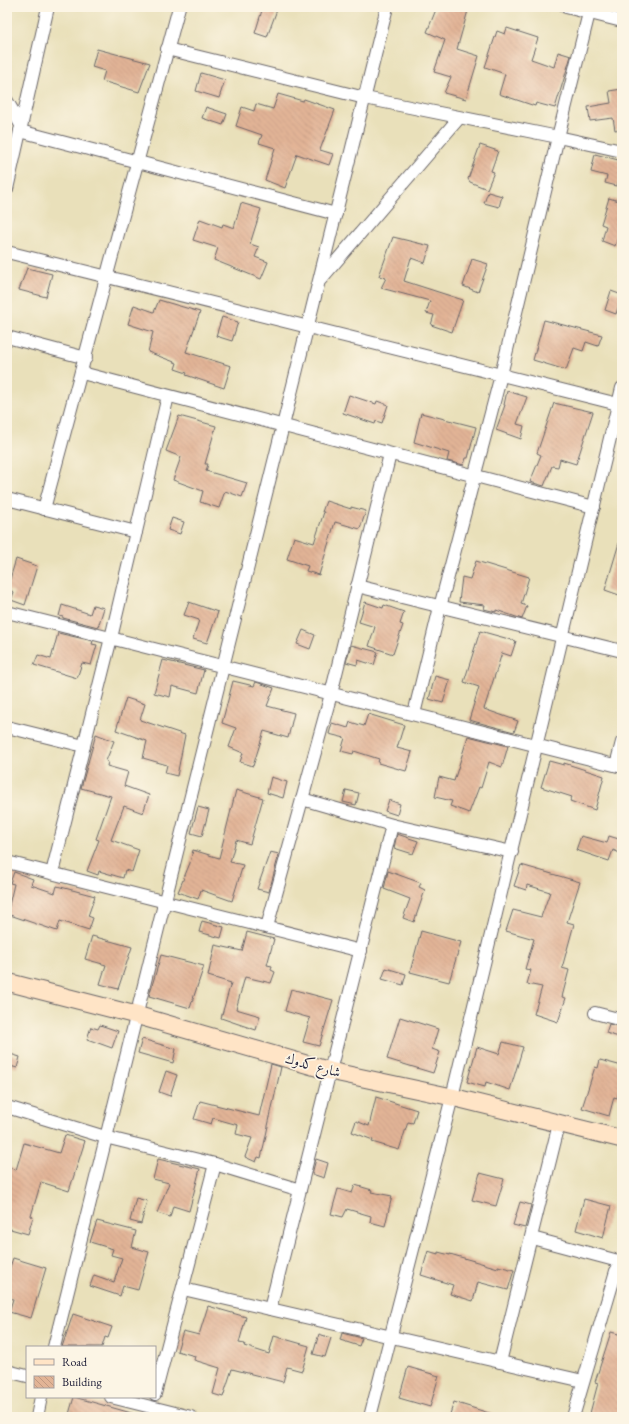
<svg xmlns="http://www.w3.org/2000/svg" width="629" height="1424" viewBox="0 0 629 1424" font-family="'EB Garamond',Amiri,serif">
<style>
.building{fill:url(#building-back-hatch)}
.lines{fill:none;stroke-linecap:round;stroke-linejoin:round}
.street-casing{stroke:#686467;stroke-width:14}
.secondary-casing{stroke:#686467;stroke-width:19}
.street{stroke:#fff;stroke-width:12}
.secondary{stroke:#ffe4c6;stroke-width:17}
.labels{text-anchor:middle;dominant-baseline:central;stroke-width:3.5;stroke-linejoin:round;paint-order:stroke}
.street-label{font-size:14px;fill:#22223b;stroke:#fcf5e5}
</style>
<defs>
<pattern id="building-back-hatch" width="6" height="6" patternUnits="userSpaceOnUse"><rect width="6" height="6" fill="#e2b496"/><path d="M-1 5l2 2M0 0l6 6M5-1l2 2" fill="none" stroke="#c29a82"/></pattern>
</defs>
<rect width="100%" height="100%" fill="#fcf5e5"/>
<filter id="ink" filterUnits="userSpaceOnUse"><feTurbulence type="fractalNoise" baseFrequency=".025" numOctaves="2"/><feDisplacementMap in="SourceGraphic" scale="8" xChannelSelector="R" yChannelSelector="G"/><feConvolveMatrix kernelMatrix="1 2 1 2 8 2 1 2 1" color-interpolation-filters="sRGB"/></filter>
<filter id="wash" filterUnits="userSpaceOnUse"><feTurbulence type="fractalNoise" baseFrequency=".012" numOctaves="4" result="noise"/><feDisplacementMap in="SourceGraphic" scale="16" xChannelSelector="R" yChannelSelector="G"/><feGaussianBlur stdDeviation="0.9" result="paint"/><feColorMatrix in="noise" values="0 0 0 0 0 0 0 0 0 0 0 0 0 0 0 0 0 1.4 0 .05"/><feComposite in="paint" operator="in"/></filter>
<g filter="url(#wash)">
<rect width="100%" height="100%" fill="#e9e0ba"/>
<g id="blocks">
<g class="building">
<path d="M263 7H278L267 37 255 33Z"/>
<path d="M437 7H469L457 49 479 56 466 99 444 93 451 77 434 72 445 40 427 32Z"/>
<path d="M507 28 538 38 531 59 554 67 558 52 571 56 555 108 536 103 535 106 499 94 505 74 485 67 497 31 505 34Z"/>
<path d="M97 49 150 63 139 92 102 81 105 71 92 67Z"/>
<path d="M201 73 225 80 219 98 196 91Z"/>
<path d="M622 89V129L615 130 613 118 590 121 588 107 611 103 609 91Z"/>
<path d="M278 94 303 101 304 99 335 110 320 150 333 154 329 165 297 154 285 188 265 180 275 148 259 143 262 135 236 126 242 107 254 111 256 104 273 109Z"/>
<path d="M206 107 227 114 223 125 202 118Z"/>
<path d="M480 145 498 151 491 171 494 172 487 189 470 182 468 179Z"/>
<path d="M595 154 622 161V169L617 186 605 183 607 176 591 172Z"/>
<path d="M488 192 502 196 499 207 484 203Z"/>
<path d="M609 198 622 202V238L618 237 615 246 602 241 606 226 601 224Z"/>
<path d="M241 203 261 209 250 244 259 247 255 257 268 262 261 279 214 260 218 248 193 240 200 219 222 227 223 224 234 228Z"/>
<path d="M393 237 430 246 425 263 411 258 404 281 463 300 452 332 431 325 434 315 426 313 430 301 381 288 386 278 379 276Z"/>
<path d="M472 259 488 264 478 292 463 286Z"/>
<path d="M27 268 52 274 46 297 19 290Z"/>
<path d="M611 291 622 295 616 314 605 310Z"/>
<path d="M159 300 200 312 186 352 231 366 224 388 186 375 187 373 175 369 177 363 148 352 153 332 128 324 134 305 154 312Z"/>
<path d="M222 317 238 322 232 341 216 336Z"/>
<path d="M544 320 602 335 598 346 586 342 583 351 574 348 566 370 533 360Z"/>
<path d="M507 391 527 397 517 424 524 426 521 439 496 430 505 405H504Z"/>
<path d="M349 395 376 404 377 401 388 405 382 423 376 421 375 424 343 413Z"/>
<path d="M554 403 593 412 576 464 560 459 558 467 552 466 544 486 530 482 541 455 537 453Z"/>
<path d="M421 413 476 427 468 458H466L464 465 447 461 449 453 414 442Z"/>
<path d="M179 416 216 426 205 464H208L206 471 247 483 242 497 225 491 219 508 200 502 203 491 173 480 181 457 166 451Z"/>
<path d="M326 501 351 509V507L366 511 360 529 335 522 319 575 306 571 308 566 287 559 294 537 314 543 324 512H322Z"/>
<path d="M172 518 184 522 180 534 168 530Z"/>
<path d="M619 543H622V596L605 590Z"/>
<path d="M16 559 37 566 25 605 11 600 14 592 7 589Z"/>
<path d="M476 561 529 577 521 604 527 606 522 619 496 610V612L484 609 485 605 459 602 462 577 470 579Z"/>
<path d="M189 602 218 612 207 643 193 639 199 620 184 615Z"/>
<path d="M365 602 383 608 384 605 404 612 400 624 403 625 393 654 369 646 375 627 359 622Z"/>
<path d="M62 605 90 614 93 605 104 608 98 627 63 618V617L59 616Z"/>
<path d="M303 630 315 635 310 649 297 644Z"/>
<path d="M480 631 516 641 511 656 502 653 484 709 518 721 514 732 469 720 479 687 464 682Z"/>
<path d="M58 633 93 641 92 644 97 645 91 665 82 663 77 678 34 665 38 655 51 659Z"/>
<path d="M351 645 378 652 374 665 358 660 357 665 346 662Z"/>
<path d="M163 660 204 670 198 693 172 686 170 697 154 693Z"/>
<path d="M435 676 450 680 443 703 429 699Z"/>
<path d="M233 681 254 686 256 682 274 688 267 706 294 713 288 738 264 731 253 766 240 762 243 753 229 747 236 728 222 723Z"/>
<path d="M126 698 145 704 140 720 185 735 177 776 165 773 167 765 143 758 147 741 116 730Z"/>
<path d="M368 714 404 725 397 748 412 752 406 771 378 763 379 759 354 751 353 754 341 751 345 738 329 734 332 723 348 728 350 722 364 726Z"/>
<path d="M96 734 114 741 106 761 108 762 107 766 128 772 124 786 149 795 143 813 124 806 111 840 139 850 132 872 125 870 123 878 99 871 98 875 87 871 99 840 96 839 111 796 81 788Z"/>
<path d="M468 736 508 746 502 767 489 762 481 788 479 787 469 813 450 806 452 801 435 797 439 777 454 781Z"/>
<path d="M549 761 564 765V763L604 776 595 810 570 801 572 797 541 787Z"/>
<path d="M271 777 287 782 283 798 267 793Z"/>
<path d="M236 790 263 798 250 844 236 840 230 862 243 865 232 901 201 890 198 899 178 892 190 863 193 850 219 858Z"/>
<path d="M346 790 359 793 356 805 343 802Z"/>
<path d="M389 800 400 804 397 815 385 811Z"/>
<path d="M198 807 209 810 202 836 191 833Z"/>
<path d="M397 834 418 841 413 854 394 848Z"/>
<path d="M581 836 607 843 609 836 622 840V854L613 850 609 861 576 850Z"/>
<path d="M270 852 279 854 269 892 257 889Z"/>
<path d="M521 865 580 882 567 922 574 924 562 968 569 970 562 997 566 998 558 1022 534 1014 542 987 527 984 531 970 525 969 534 939 506 931 513 910 541 917 550 892 527 885 526 890 514 886Z"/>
<path d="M388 871 421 883 419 887 425 890 414 922 403 918 410 899 384 889Z"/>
<path d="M14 872 33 879 31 885 55 893 57 886 95 896 88 916 93 918 89 930 60 921 57 931 7 914 14 884 10 883Z"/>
<path d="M202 921 224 927 221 938 199 932Z"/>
<path d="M421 931 461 942 449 982 410 972Z"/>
<path d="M247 932 274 939 267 965 272 966 271 970 275 972 271 983 245 977 236 1009 260 1016 256 1030 221 1018 231 983 208 976 215 945 242 951Z"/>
<path d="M92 936 132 947 118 989 100 984 106 965 85 959Z"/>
<path d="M161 955 204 966 190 1008 149 996Z"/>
<path d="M386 968 406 974 403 985 382 979Z"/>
<path d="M291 989 333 1000 319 1046 303 1042 310 1018 285 1011Z"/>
<path d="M400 1017 438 1029 432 1049 440 1052 433 1073 387 1059Z"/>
<path d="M609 1024 622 1027V1038L606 1033Z"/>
<path d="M100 1025 118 1031 112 1048 87 1039 91 1027 98 1029Z"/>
<path d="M142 1039 176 1049 173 1063 138 1053Z"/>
<path d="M503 1042 523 1047 510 1090 486 1082 485 1087 467 1082 477 1047 499 1054Z"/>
<path d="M7 1053 20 1057 17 1068 7 1065Z"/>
<path d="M600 1060 622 1066V1083L617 1098 614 1097 609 1116 582 1108 595 1067 598 1068Z"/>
<path d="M271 1064 281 1067 261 1158 258 1157 256 1162 245 1157 252 1138 236 1134 238 1125 213 1118 211 1124 194 1119 200 1101 259 1116Z"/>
<path d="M166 1071 177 1075 170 1096 159 1092Z"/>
<path d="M376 1097 417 1110 413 1123 408 1122 399 1150 372 1142 373 1140 352 1132 356 1121 369 1126Z"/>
<path d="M65 1135 85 1141 69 1191 41 1182 31 1216 33 1217 28 1234 7 1228V1166L16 1170 24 1143 59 1153Z"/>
<path d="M158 1159 200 1169 189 1211 173 1206 170 1217 157 1213 169 1183 153 1179Z"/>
<path d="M316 1159 328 1163 324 1178 312 1174Z"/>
<path d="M480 1173 504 1179 496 1206 472 1200Z"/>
<path d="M355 1185 372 1190 371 1192 392 1196 385 1226 370 1222 371 1216 347 1209 343 1217 331 1214 338 1189 352 1193Z"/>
<path d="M136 1198 147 1201 141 1224 130 1221Z"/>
<path d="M584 1199 611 1206 603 1238 576 1230Z"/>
<path d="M520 1202 531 1205 525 1228 513 1225Z"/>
<path d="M97 1221 136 1231 132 1247 149 1252 138 1290 123 1286 120 1296 90 1286 94 1275 114 1282 122 1258 111 1255 113 1249 90 1242Z"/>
<path d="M428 1251 438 1254V1252L450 1255V1254L498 1268V1266L514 1270 508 1290 478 1282 473 1301 450 1294 453 1285 421 1275Z"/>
<path d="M13 1258 46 1268 31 1318 9 1312 13 1299 8 1298 10 1290 7 1289V1276Z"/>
<path d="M208 1306 246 1317 239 1343 245 1344 244 1346 269 1354 274 1336 309 1346 302 1371 287 1367 283 1382 232 1369 223 1397 213 1394 220 1368 194 1360 195 1356 177 1351 183 1331 199 1335Z"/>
<path d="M73 1314 112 1327 108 1338 105 1337 102 1347H62Z"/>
<path d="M611 1332 622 1335V1417H589L598 1383 595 1382Z"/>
<path d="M342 1333 362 1338 359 1346 340 1340Z"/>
<path d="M319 1334 331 1338 325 1357 313 1354Z"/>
<path d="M408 1367 439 1376 430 1407 399 1398Z"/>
<path d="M74 1397 135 1414 134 1417H78L69 1414Z"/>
<path d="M454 1402 492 1414V1417H449Z"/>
</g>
</g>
</g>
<g filter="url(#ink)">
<use href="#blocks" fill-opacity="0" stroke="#686467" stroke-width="1"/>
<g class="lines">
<defs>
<g id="street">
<path d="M566 7 622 21"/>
<path d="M167 49 365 98 558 137 589 13"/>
<path d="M7 101 21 125"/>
<path d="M20 131 336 214"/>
<path d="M7 189 48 7"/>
<path d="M7 252 622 405"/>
<path d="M321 279 459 118"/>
<path d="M7 337 86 358"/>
<path d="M82 373 594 507"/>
<path d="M7 499 136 532"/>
<path d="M44 509 179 7"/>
<path d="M357 586 622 651"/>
<path d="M7 612 622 767"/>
<path d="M414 714 440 607 501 375 558 137 622 151"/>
<path d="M7 727 84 746"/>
<path d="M616 765 622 742"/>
<path d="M302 799 392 825 512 852"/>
<path d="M7 862 361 951"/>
<path d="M52 873 111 638 168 396"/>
<path d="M267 927 331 694 390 454"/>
<path d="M595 1013 622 1020"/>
<path d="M7 1107 105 1137 215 1164 300 1190"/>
<path d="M532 1238 622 1262"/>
<path d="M183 1289 583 1381"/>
<path d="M270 1309 392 825"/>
<path d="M54 1347 387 7"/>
<path d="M500 1362 559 1124"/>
<path d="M7 1371 27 1376"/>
<path d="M155 1394 215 1164"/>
<path d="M111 1397 191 1417"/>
<path d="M37 1417 41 1397"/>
<path d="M370 1417 452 1097 622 388"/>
<path d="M573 1417 616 1271 622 1262"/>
</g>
<path id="secondary" d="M7 982 136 1015 330 1071 452 1097 622 1139"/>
</defs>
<use href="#street" class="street-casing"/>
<use href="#secondary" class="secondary-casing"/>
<use href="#street" class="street"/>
<use href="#secondary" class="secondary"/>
</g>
</g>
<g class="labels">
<g class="street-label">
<text transform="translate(313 1065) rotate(15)">شارع كدوك</text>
</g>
</g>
<rect width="629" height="1424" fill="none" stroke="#fcf5e5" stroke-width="24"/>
<rect x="26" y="1346" width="130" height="52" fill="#fcf5e5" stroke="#a5a1a1"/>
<rect x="34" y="1359" width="20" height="6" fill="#ffe4c6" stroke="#a5a1a1"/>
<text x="62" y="1366" font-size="12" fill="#22223b">Road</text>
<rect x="34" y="1376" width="20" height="12" fill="url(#building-back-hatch)" stroke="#a5a1a1"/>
<text x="62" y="1386" font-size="12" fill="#22223b">Building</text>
</svg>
